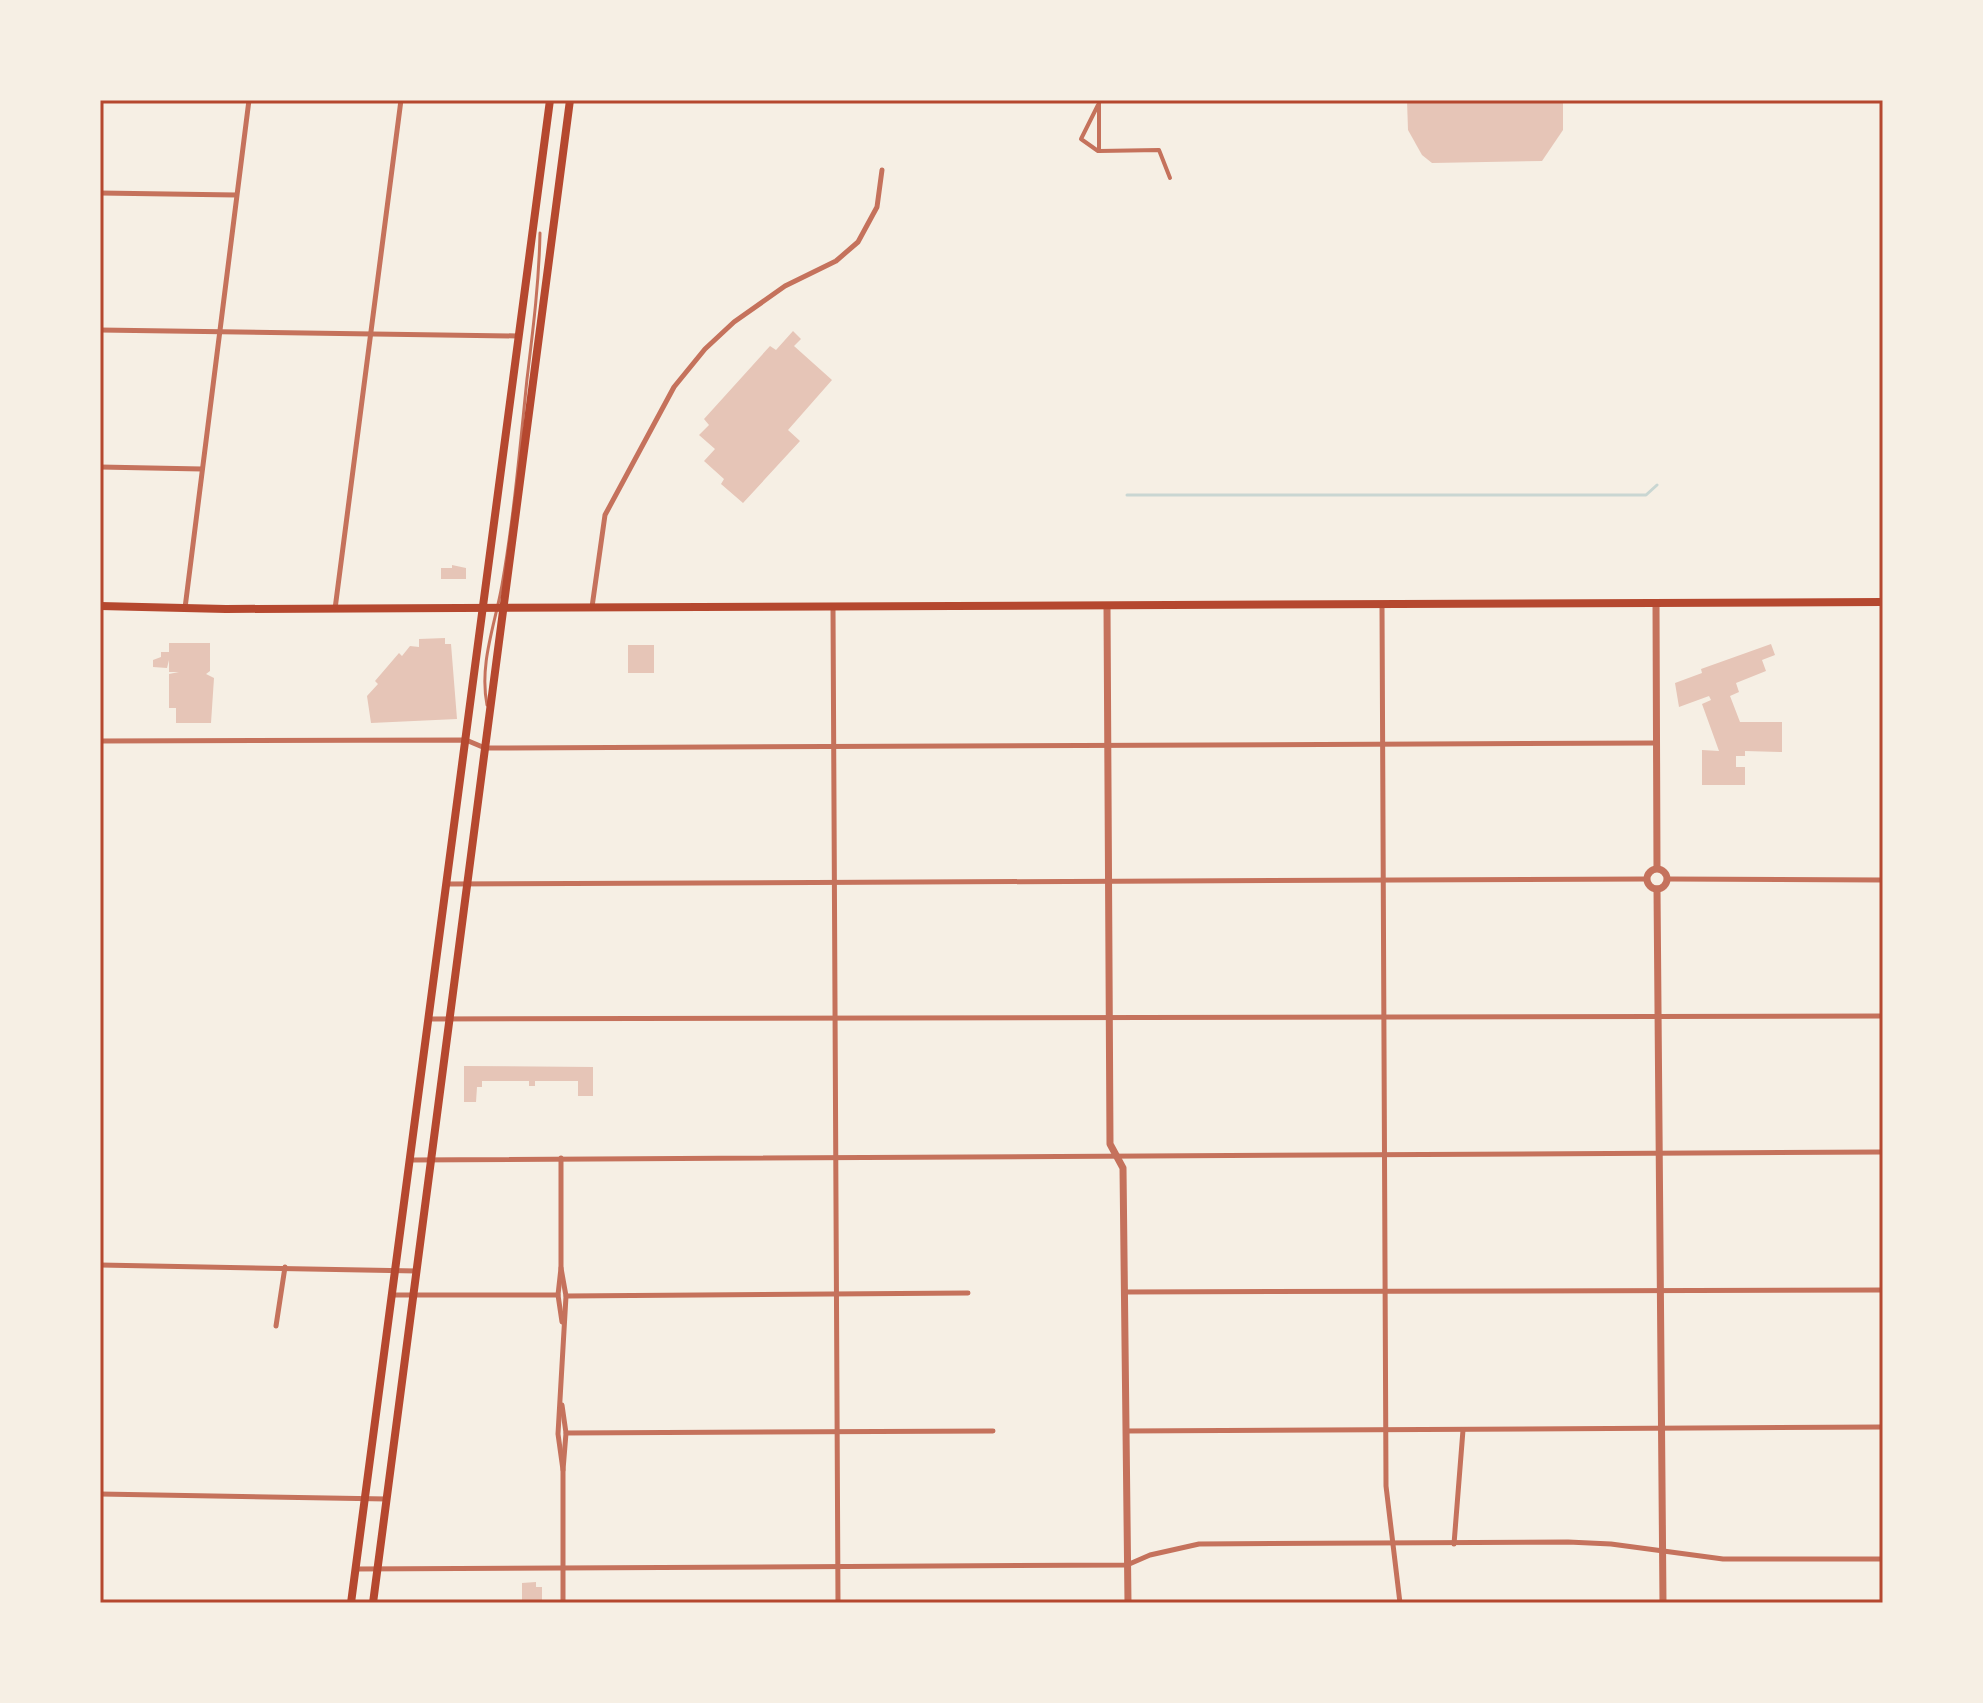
<svg xmlns="http://www.w3.org/2000/svg" width="1983" height="1703" viewBox="0 0 1983 1703" font-family="'Public Sans',sans-serif">
<style>
.lines{fill:none;stroke-linecap:round;stroke-linejoin:round}
.stream{stroke:#c9d6d2;stroke-width:3}
.building{fill:#e6c5b7}
.service{stroke:#c5725c;stroke-width:3}
.pedestrian{stroke:#c5725c;stroke-width:4}
.minor{stroke:#c5725c;stroke-width:5}
.tertiary{stroke:#c5725c;stroke-width:7}
.secondary{stroke:#b5482f;stroke-width:8}
.primary{stroke:#b5482f;stroke-width:8}
.neatline{fill:none;stroke:#b5482f;stroke-width:3}
</style>
<rect width="100%" height="100%" fill="#f6efe4"/>
<g class="lines">
<path class="stream" d="M1127 495H1646L1657 485"/>
</g>
<g class="building">
<path d="M1407 100H1563V130L1542 161 1432 163 1422 155 1408 130Z"/>
<path d="M793 331 801 339 794 346 832 380 788 430 800 441 743 503 721 484 724 479 704 461 715 449 699 435 709 425 704 419 770 346 776 350Z"/>
<path d="M452 565 466 568V579H441V568H452Z"/>
<path d="M445 638V644H451L457 719 371 723 367 696 378 684 375 681 399 653 402 656 410 646 419 647V639Z"/>
<path d="M169 643H210V671L206 674 214 678 211 723H176V708H169V674L179 672H169V660L167 668 153 667V660L161 657V652H169Z"/>
<path d="M1771 644 1775 655 1762 660 1766 671 1736 683 1739 692 1730 696 1740 722H1782V752L1745 751V756H1736V767H1745V785H1702V750L1719 751 1702 704 1711 700 1709 696 1679 707 1675 683 1702 673 1701 669Z"/>
<rect x="628" y="645" width="26" height="28"/>
<path d="M464 1066 593 1067V1096H578V1081H535V1086H529V1081H482V1087H477L476 1102H464Z"/>
<path d="M536 1582V1587H542V1603H522V1583Z"/>
</g>
<g class="lines">
<path class="service" d="M487 705C479 664 495 625 502 585 514 517 520 447 527 379 533 330 539 283 540 233"/>
<g class="pedestrian">
<path d="M1099 100V151L1159 150 1170 178"/>
<path d="M1098 151 1081 139 1098 105"/>
</g>
<g class="minor">
<path d="M100 193 236 195"/>
<path d="M100 330 518 336"/>
<path d="M100 467 202 469"/>
<path d="M1382 605 1386 1486 1400 1603"/>
<path d="M592 607 605 515 674 387 705 349 734 322 785 286 836 261 858 242 877 207 882 170"/>
<path d="M833 607 838 1603"/>
<path d="M185 608 249 100"/>
<path d="M335 609 401 100"/>
<path d="M100 741 466 740 485 748 1656 743"/>
<path d="M1668 879 1883 880"/>
<path d="M447 884 1647 879"/>
<path d="M429 1019 1883 1016"/>
<path d="M561 1158V1268L558 1295 562 1322"/>
<path d="M411 1160 1883 1152"/>
<path d="M100 1265 417 1271"/>
<path d="M561 1268 566 1296 558 1434 563 1470"/>
<path d="M1125 1292 1883 1290"/>
<path d="M393 1295H558"/>
<path d="M566 1296 968 1293"/>
<path d="M276 1326 285 1267"/>
<path d="M562 1405 566 1433 563 1470V1603"/>
<path d="M1126 1431 1883 1427"/>
<path d="M566 1433 993 1431"/>
<path d="M100 1494 387 1499"/>
<path d="M1454 1544 1463 1430"/>
<path d="M355 1569 1127 1565 1150 1555 1199 1544 1568 1542 1611 1544 1723 1559H1883"/>
</g>
<g class="tertiary">
<path d="M1656 603 1657 868"/>
<path d="M1107 606 1110 1144 1123 1168 1128 1603"/>
<circle cx="1657" cy="879" r="10"/>
<path d="M1657 889 1663 1603"/>
</g>
<path class="secondary" d="M100 606 226 609 1883 602"/>
<g class="primary">
<path d="M351 1603 550 100"/>
<path d="M373 1603 570 100"/>
</g>
</g>
<rect width="1983" height="1703" fill="none" stroke="#f6efe4" stroke-width="204"/>
<rect x="102" y="102" width="1779" height="1499" class="neatline"/>
</svg>
